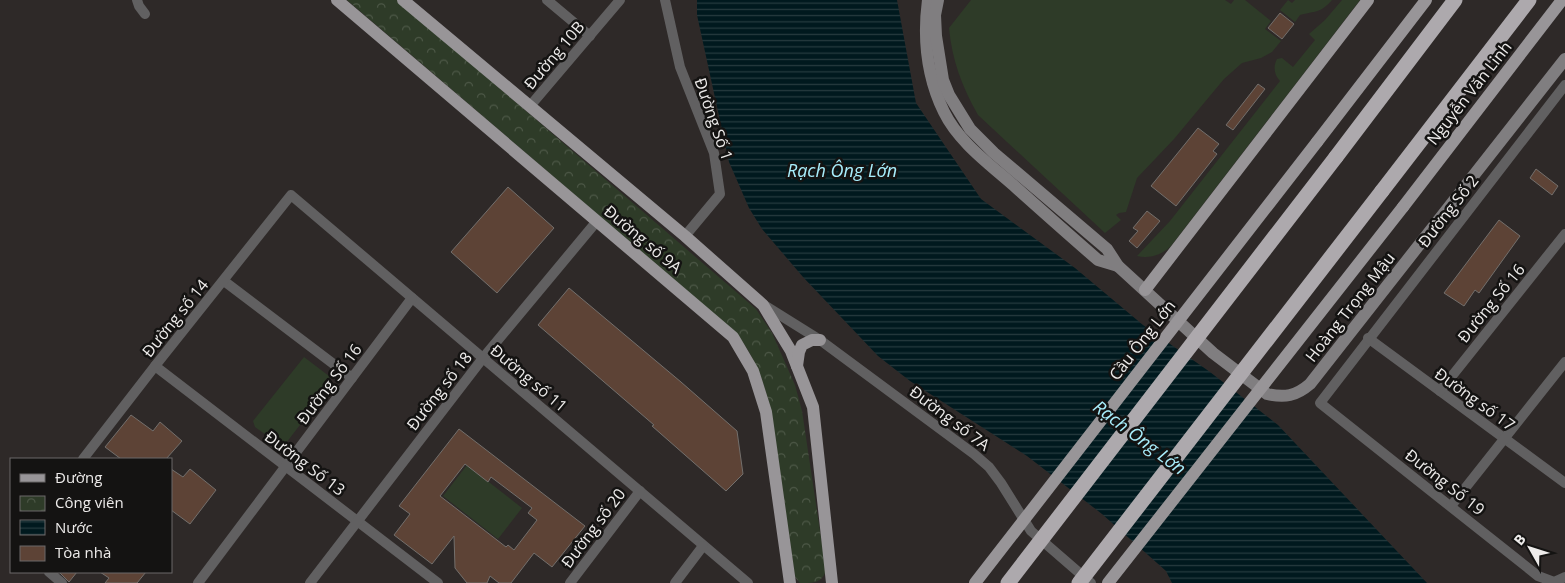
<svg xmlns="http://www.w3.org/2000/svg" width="1565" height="583" viewBox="0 0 1565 583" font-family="'Open Sans',sans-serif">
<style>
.green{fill:#2e3b28}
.park{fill:url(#park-crowns)}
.water{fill:url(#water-rules)}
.building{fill:#5d4336;stroke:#736f6c;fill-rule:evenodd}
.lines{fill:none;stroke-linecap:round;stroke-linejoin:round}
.street{stroke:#616061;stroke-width:10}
.secondary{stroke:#807e80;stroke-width:12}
.primary{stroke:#989598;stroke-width:12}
.highway{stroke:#ada9ad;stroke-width:15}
.primary-bridge{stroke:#989598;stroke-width:12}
.highway-bridge{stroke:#ada9ad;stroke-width:15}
.labels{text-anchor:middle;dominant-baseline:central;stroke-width:5;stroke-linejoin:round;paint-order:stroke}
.street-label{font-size:16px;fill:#edebea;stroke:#141312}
.water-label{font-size:18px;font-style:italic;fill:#a8eefc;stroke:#141312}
</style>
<defs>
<pattern id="park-crowns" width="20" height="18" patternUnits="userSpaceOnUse" patternTransform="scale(1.25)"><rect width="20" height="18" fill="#2e3b28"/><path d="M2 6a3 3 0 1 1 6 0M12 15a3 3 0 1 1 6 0" fill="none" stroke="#4d5847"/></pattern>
<pattern id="water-rules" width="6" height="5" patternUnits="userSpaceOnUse" patternTransform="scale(1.25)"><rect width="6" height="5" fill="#00191e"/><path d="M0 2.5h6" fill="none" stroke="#263b3f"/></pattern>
</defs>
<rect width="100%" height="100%" fill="#2e2928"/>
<g class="green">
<path d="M971 0H1225L1231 4 1234 0H1245L1271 21 1265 29 1281 41 1272 52 1261 58 1242 63 1224 79 1174 139 1137 178 1126 212 1119 213 1116 215 1121 220 1105 233 978 115C962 87 952 60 949 28Z"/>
<path d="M1288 0 1292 3 1295 0H1332C1321 13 1315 11 1300 15L1295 22 1280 10Z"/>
<path d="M1342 0H1360L1171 246C1162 255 1149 259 1137 256L1170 221 1280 81C1274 75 1273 66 1277 59L1282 58 1293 67 1315 40 1309 34 1325 20Z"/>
<path d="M304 357 329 376 330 386 283 447H274L277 443 255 427 253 421Z"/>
<path d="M467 465 522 508 498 539 443 496Z"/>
</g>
<path class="park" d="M347 0H397L756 309 772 333 795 385 802 411 826 571C821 583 815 583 800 583L795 577 771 410C763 380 754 353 733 330Z"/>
<path class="water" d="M697 0H897L916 103 981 199 1075 268 1143 325 1210 372 1278 425 1427 583H1172L1166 571 1102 514 1027 456 910 381 878 356 803 277 762 229 749 208 729 162 697 15Z"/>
<g class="building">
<path d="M1280 13 1294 24 1282 39 1268 28Z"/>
<path d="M1258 84 1265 89 1233 130 1226 125Z"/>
<path d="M1198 128 1219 144 1213 151 1217 154 1176 206 1151 186Z"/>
<path d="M1536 169 1558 186 1552 195 1530 178Z"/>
<path d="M508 187 554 228 497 293 451 252Z"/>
<path d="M1147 211 1160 221 1137 248 1129 241 1138 231 1133 228Z"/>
<path d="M1499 220 1520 236 1479 293 1475 290 1464 306 1444 293Z"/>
<path d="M569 288 681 382 737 431 743 474 726 491 652 426 654 425 538 325Z"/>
<path d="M131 415 153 431 160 422 182 441 166 459H121L105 447Z"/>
<path d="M459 429 585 526 552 567 534 553 511 583H499L490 576 487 583H467L455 568 454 536 432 564 394 535 410 514 399 506ZM465 464 488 482 491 477 532 508 528 513 537 520 514 550 508 545 506 547 440 496Z"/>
<path d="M171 469 183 477 190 469 216 490 190 524 171 510Z"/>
<path d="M59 572H77L69 582Z"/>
<path d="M100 572H146L137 583H105L109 578Z"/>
</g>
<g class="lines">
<g class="street">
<path d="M137 0 139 6 145 14"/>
<path d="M547 0 590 36"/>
<path d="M665 0 680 67 714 153 720 194 685 236"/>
<path d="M1565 85 1320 403 1538 576 1554 582 1565 577"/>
<path d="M530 106 620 0"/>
<path d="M224 281 352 378"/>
<path d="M764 305 820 340 974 454 989 467 1001 483 1031 531 1091 583"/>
<path d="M1368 338 1565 483"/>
<path d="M155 366 438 583"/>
<path d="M1440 391 1565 234"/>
<path d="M83 459 155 366 291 195 748 583"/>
<path d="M1451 506 1565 362"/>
<path d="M49 572 62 583"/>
<path d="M198 583 412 298"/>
<path d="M310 583 483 358 597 221"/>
<path d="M570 583 640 491"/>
<path d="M675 583 703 546"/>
</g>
<g class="secondary">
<path d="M928 0C923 38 927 77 944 112 958 141 988 163 1012 184 1040 209 1069 235 1098 260L1118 266"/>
<path d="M938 0 935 15 936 36 943 80 949 95 970 129 994 153 1107 249 1118 266 1213 353 1267 394C1285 398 1296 396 1310 384L1565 59"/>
</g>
<g class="primary">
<path d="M337 0 733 337 753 371 766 412 790 583"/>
<path d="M403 0 685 236 763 305 791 351 813 407 832 583"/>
<path d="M1317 142 1426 0"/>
<path d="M1403 207 1562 0"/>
<path d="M1145 290 1368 0"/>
<path d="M797 366 799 352 802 345 812 340H820"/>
</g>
<g class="highway">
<path d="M1336 157 1455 0"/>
<path d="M1382 191 1529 0"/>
</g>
<g class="primary-bridge">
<path d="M975 583 1317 142"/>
<path d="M1108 583 1403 207"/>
</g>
<g class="highway-bridge">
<path d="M1008 583 1336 157"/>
<path d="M1079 583 1382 191"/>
</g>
</g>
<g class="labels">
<g class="street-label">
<text transform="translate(554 55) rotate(-50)">Đường 10B</text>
<text transform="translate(1469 93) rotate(-52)">Nguyễn Văn Linh</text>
<text transform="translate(714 119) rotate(71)">Đường Số 1</text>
<text transform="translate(1448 211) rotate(-52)">Đường Số 2</text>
<text transform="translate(643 239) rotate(40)">Đường số 9A</text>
<text transform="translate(1491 303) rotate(-51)">Đường Số 16</text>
<text transform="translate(1350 307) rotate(-52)">Hoàng Trọng Mậu</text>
<text transform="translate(175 318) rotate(-51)">Đường số 14</text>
<text transform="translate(1142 340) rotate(-52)">Cầu Ông Lớn</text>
<text transform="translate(529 378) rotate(40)">Đường số 11</text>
<text transform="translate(329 384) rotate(-53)">Đường Số 16</text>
<text transform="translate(439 391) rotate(-52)">Đường số 18</text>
<text transform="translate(1475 399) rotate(36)">Đường số 17</text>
<text transform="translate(950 418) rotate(37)">Đường số 7A</text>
<text transform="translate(305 463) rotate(37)">Đường Số 13</text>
<text transform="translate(1445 482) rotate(38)">Đường Số 19</text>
<text transform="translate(593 528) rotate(-53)">Đường số 20</text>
</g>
<g class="water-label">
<text x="842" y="170">Rạch Ông Lớn</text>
<text transform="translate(1140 437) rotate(37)">Rạch Ông Lớn</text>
</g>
</g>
<rect x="10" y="458" width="162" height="115" fill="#141312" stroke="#6b6968"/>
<rect x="20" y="474" width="25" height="8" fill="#989598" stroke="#6b6968"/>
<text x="55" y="483" font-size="15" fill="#edebea">Đường</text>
<rect x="20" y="496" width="25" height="15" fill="url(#park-crowns)" stroke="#6b6968"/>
<text x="55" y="508" font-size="15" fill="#edebea">Công viên</text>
<rect x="20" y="520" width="25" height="15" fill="url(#water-rules)" stroke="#6b6968"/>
<text x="55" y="533" font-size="15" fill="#edebea">Nước</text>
<rect x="20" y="546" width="25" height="15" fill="#5d4336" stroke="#6b6968"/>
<text x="55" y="558" font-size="15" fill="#edebea">Tòa nhà</text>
<g transform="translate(1530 548) rotate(309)" stroke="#141312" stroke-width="4" paint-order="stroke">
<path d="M0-4L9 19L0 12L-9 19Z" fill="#edebea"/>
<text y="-8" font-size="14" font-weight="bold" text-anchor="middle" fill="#edebea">B</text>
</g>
</svg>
